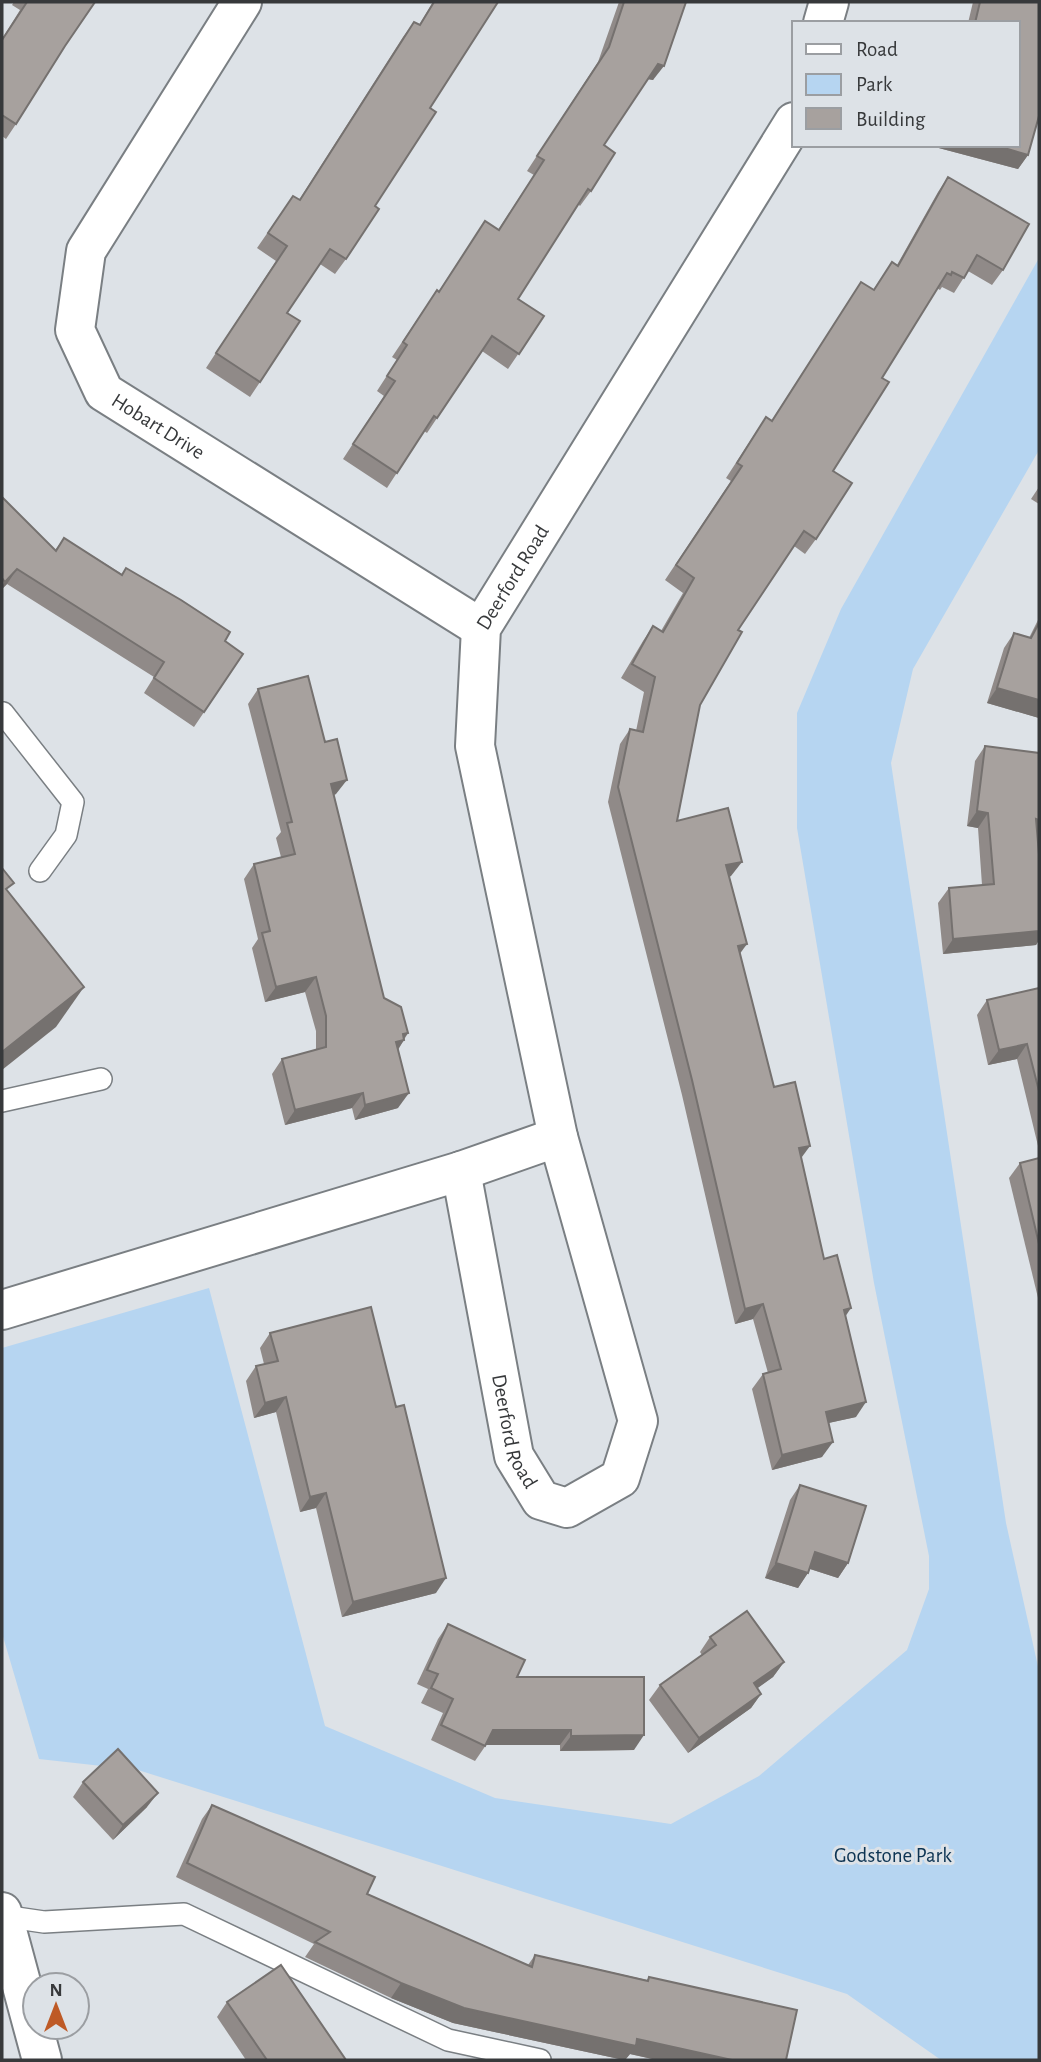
<svg xmlns="http://www.w3.org/2000/svg" width="1041" height="2062" viewBox="0 0 1041 2062" font-family="'Alegreya Sans',sans-serif">
<style>
.green{fill:#b6d5f1}
.lines{fill:none;stroke-linecap:round;stroke-linejoin:round}
.lane-casing{stroke:#7a7f83;stroke-width:24}
.street-casing{stroke:#7a7f83;stroke-width:42}
.secondary-casing{stroke:#7a7f83;stroke-width:42}
.lane{stroke:#fff;stroke-width:21}
.street{stroke:#fff;stroke-width:38}
.secondary{stroke:#fff;stroke-width:38}
.wall{fill:#908a88}
.shaded-wall{fill:#75716f}
.building{fill:#a7a19e;stroke:#75716f;stroke-width:2}
.labels{text-anchor:middle;dominant-baseline:central;stroke-width:6;stroke-linejoin:round;paint-order:stroke}
.street-label{font-size:21px;fill:#37393b;stroke:#dde2e7}
.park-label{font-size:21px;fill:#0d3453;stroke:#dde2e7}
</style>
<rect width="100%" height="100%" fill="#dde2e7"/>
<path class="green" d="M1039 258V450L913 669 891 763 1006 1523 1039 1671V2060H941L847 1994 138 1770 39 1759 2 1633V1348L209 1288 325 1726 495 1798 671 1824 759 1776 907 1650 929 1589V1556L874 1283 797 828V713L841 609Z"/>
<g class="lines">
<defs>
<g id="lane">
<path d="M3 713 73 802 66 835 40 871"/>
<path d="M2 1101 101 1079"/>
<path d="M3 1916 44 1922 184 1914 448 2040 540 2060"/>
</g>
<g id="street">
<path id="s1" d="M242 2 86 251 75 330 104 392 481 628"/>
<path d="M823 23 829 2"/>
<path id="s2" d="M461 1171 514 1456 541 1500 567 1508 620 1478 638 1421 558 1137 475 746 481 628 794 122"/>
<path d="M2 1310 461 1171 558 1137"/>
</g>
<path id="secondary" d="M2 1912 42 2060"/>
</defs>
<use href="#lane" class="lane-casing"/>
<use href="#street" class="street-casing"/>
<use href="#secondary" class="secondary-casing"/>
<use href="#lane" class="lane"/>
<use href="#street" class="street"/>
<use href="#secondary" class="secondary"/>
</g>
<g class="wall">
<path d="M14 2H95L65 46 16 124 6 139 2 136V39L20 10 12 5Z"/>
<path d="M433 2H498L430 108 346 259 335 274 320 264 287 313 260 382 250 397 206 368 276 261 257 248 293 196 299 200 403 37 414 22 419 25Z"/>
<path d="M619 2H686L653 80 648 79 604 145 591 191 580 206 578 204 518 299 544 316 508 369 482 351 437 418 427 433 424 431 387 488 343 459 384 396 377 391 397 360 392 357 437 290 439 291 485 221 498 230 534 175 527 171 598 62Z"/>
<path d="M973 2H1039L1028 155 1018 169 935 147 936 145H1018V23H968Z"/>
<path d="M948 177 1003 270 992 285 968 271 954 293 942 287 940 290 937 288 882 378 833 471 816 539 805 554 794 546 738 630 700 705 677 821 731 876 729 877 740 954 774 1087 801 1158 824 1259 845 1317 856 1417 828 1423 822 1457 772 1470 752 1389 763 1374 768 1373 753 1319 735 1324 682 1095 608 802 620 744 630 729 636 731 644 692 621 678 643 641 653 626 661 631 683 593 665 580 731 481 726 478 756 432 766 417 772 420 861 282 873 290 892 262 897 265 938 192Z"/>
<path d="M1039 487V504L1031 499Z"/>
<path d="M2 497 55 550 64 538 122 574 126 568 243 654 194 727 144 693 154 677 7 584 2 589Z"/>
<path d="M1039 618V718L987 703 1004 648 1014 633 1029 638Z"/>
<path d="M258 689 336 794 334 795 384 998 408 1033 398 1050V1108L355 1120 352 1108 285 1125 272 1074 282 1059 316 1050V1031L305 992 265 1002 252 948 258 939 244 879 254 864 281 857 276 838 281 832 248 704Z"/>
<path d="M985 746 1039 753V836H1038L1039 854V940L1036 945 943 954 938 903 949 888 982 885 978 828 967 826 975 761Z"/>
<path d="M1039 988V1150L1017 1059 988 1065 977 1015 987 1000Z"/>
<path d="M1039 1158V1302L1009 1178 1020 1163Z"/>
<path d="M270 1333 436 1593 342 1617 316 1508 300 1512 276 1412 254 1418 246 1381 256 1366 264 1364 260 1348Z"/>
<path d="M800 1485 848 1563 838 1578 810 1569 798 1588 765 1578 790 1500Z"/>
<path d="M448 1624 517 1677 634 1750 560 1751V1745H486L475 1761 431 1740 443 1713 421 1703 428 1689 417 1684 438 1639Z"/>
<path d="M710 1637 784 1662 773 1677 757 1688 761 1694 751 1708 688 1753 649 1700 660 1685 702 1655 700 1652Z"/>
<path d="M83 1782 147 1807 113 1840 73 1797Z"/>
<path d="M212 1805 367 1894 528 1965 535 1955 647 1980 649 1977 786 2060H657L630 2054 625 2060H624L453 2023 391 1998 305 1957 314 1944 176 1877 202 1819Z"/>
<path d="M227 2002 346 2060H246L217 2017Z"/>
</g>
<g class="shaded-wall">
<path d="M658 64 664 66 653 80 647 79Z"/>
<path d="M936 145H994L1028 155 1018 169 935 147Z"/>
<path d="M17 569 7 584 2 589V586L5 582Z"/>
<path d="M997 688 1039 700V718L987 703Z"/>
<path d="M347 780 336 794 321 799 331 784Z"/>
<path d="M977 811 988 813 978 828 967 826Z"/>
<path d="M1036 819 1039 820V836L1026 834Z"/>
<path d="M742 862 731 876 716 880 726 865Z"/>
<path d="M1039 931V940L1036 945 943 954 953 939Z"/>
<path d="M747 944 736 959 738 946Z"/>
<path d="M316 977 305 992 265 1002 276 987Z"/>
<path d="M84 987 56 1027 2 1070V1052Z"/>
<path d="M408 1033 402 1041 404 1040 394 1055 386 1057 403 1034Z"/>
<path d="M1027 1044 1017 1059 988 1065 999 1050Z"/>
<path d="M363 1093 352 1108 285 1125 295 1110Z"/>
<path d="M409 1093 398 1108 355 1120 365 1105Z"/>
<path d="M810 1146 799 1161V1148Z"/>
<path d="M763 1304 753 1319 735 1324 745 1309Z"/>
<path d="M851 1308 841 1323 844 1310Z"/>
<path d="M286 1397 276 1412 254 1418 265 1403Z"/>
<path d="M866 1402 856 1417 815 1426 826 1412Z"/>
<path d="M833 1442 822 1457 772 1470 782 1455Z"/>
<path d="M326 1493 316 1508 300 1512 310 1497Z"/>
<path d="M815 1552 848 1563 838 1578 804 1567Z"/>
<path d="M776 1563 808 1573 798 1588 765 1578Z"/>
<path d="M446 1578 436 1593 342 1617 353 1602Z"/>
<path d="M784 1662 773 1677 744 1698 754 1683Z"/>
<path d="M761 1694 751 1708 688 1753 699 1738Z"/>
<path d="M493 1730H571L560 1745H482Z"/>
<path d="M644 1735 634 1750 560 1751 571 1736Z"/>
<path d="M158 1793 147 1807 113 1840 123 1825Z"/>
<path d="M401 1983 637 2039 732 2060H657L630 2054 625 2060H624L453 2023 391 1998Z"/>
</g>
<g class="building">
<path d="M27 2H95L65 46 16 124 2 115V40Z"/>
<path d="M434 2H498L430 108 436 112 375 206 379 209 346 259 330 249 287 313 300 321 260 382 216 353 287 246 268 233 293 196 300 200 414 22 420 25Z"/>
<path d="M624 2H686L664 66 658 64 604 145 615 153 591 191 588 189 518 299 544 316 519 354 492 336 437 418 434 416 397 473 353 444 395 381 387 376 407 345 403 342 437 290 439 292 485 221 499 230 544 160 537 156 609 47Z"/>
<path d="M980 2H1039V116L1028 155 994 145H1018V23H975Z"/>
<path d="M948 177 1029 224 1003 270 977 255 964 278 952 272 951 275 947 273 882 378 889 382 833 471 852 483 816 539 804 531 738 630 742 632 700 705 677 821 728 808 742 862 726 865 747 944 738 946 774 1087 795 1082 810 1146 799 1148 824 1259 837 1255 851 1308 844 1310 866 1402 826 1412 833 1442 782 1455 763 1374 781 1369 763 1304 745 1309 692 1080 618 787 630 729 643 732 655 677 632 664 653 626 663 632 694 578 676 565 742 466 737 463 766 417 772 421 861 282 874 290 892 262 898 266Z"/>
<path d="M2 497 56 551 64 538 122 575 126 568 181 600 230 632 225 641 243 654 204 712 154 678 164 662 17 569 5 582 2 578Z"/>
<path d="M1039 623V700L997 688 1014 633 1031 638Z"/>
<path d="M308 676 325 742 337 739 347 780 331 784 384 998 401 1007 408 1033 403 1034 404 1040 396 1042 409 1093 365 1105 363 1093 295 1110 282 1059 326 1047V1016L316 977 276 987 262 933 270 931 254 864 295 854 287 823 292 822 258 689Z"/>
<path d="M985 746 1039 753V820L1036 819 1039 854V931L953 939 949 888 994 884 988 813 977 811Z"/>
<path d="M2 868 14 883 6 889 84 987 2 1052Z"/>
<path d="M1039 988V1091L1027 1044 999 1050 987 1000Z"/>
<path d="M1039 1158V1244L1020 1163Z"/>
<path d="M371 1307 396 1407 404 1405 446 1578 353 1602 326 1493 310 1497 286 1397 265 1403 256 1366 278 1361 270 1333Z"/>
<path d="M800 1485 866 1506 848 1563 815 1552 808 1573 776 1563Z"/>
<path d="M747 1611 784 1662 754 1683 761 1694 699 1738 660 1685 716 1645 710 1637Z"/>
<path d="M448 1624 525 1660 517 1677H644V1735L571 1736V1730H493L485 1746 441 1725 453 1699 431 1688 438 1674 427 1670Z"/>
<path d="M118 1749 158 1793 123 1825 83 1782Z"/>
<path d="M212 1805 375 1877 367 1894 532 1967 535 1955 648 1981 649 1977 797 2010 786 2060H732L637 2039 636 2046 464 2008 401 1983 315 1942 330 1932 187 1863Z"/>
<path d="M281 1965 346 2060H267L227 2002Z"/>
</g>
<g class="labels">
<g class="street-label">
<text stroke="none"><textPath href="#s1" startOffset="506">Hobart Drive</textPath></text>
<text stroke="none"><textPath href="#s2" startOffset="1362">Deerford Road</textPath></text>
<text stroke="none"><textPath href="#s2" startOffset="266">Deerford Road</textPath></text>
</g>
<g class="park-label">
<text x="893" y="1855">Godstone Park</text>
</g>
</g>
<rect width="1041" height="2062" fill="none" stroke="#37393b" stroke-width="7"/>
<rect x="792" y="21" width="228" height="126" fill="#dde2e7" stroke="#9b9ea2" stroke-width="2"/>
<rect x="806" y="44" width="35" height="10" fill="#ffffff" stroke="#9b9ea2" stroke-width="2"/>
<text x="856" y="56" font-size="21" fill="#37393b">Road</text>
<rect x="806" y="74" width="35" height="21" fill="#b6d5f1" stroke="#9b9ea2" stroke-width="2"/>
<text x="856" y="91" font-size="21" fill="#37393b">Park</text>
<rect x="806" y="108" width="35" height="21" fill="#a7a19e" stroke="#9b9ea2" stroke-width="2"/>
<text x="856" y="126" font-size="21" fill="#37393b">Building</text>
<g transform="translate(56 2006)"><circle r="33" fill="#dde2e7" stroke="#9b9ea2" stroke-width="2"/>
<path d="M0-5L12 26L0 18L-12 26Z" fill="#be5a26"/>
<text y="-10" font-size="19" font-weight="bold" text-anchor="middle" fill="#37393b">N</text>
</g>
</svg>
